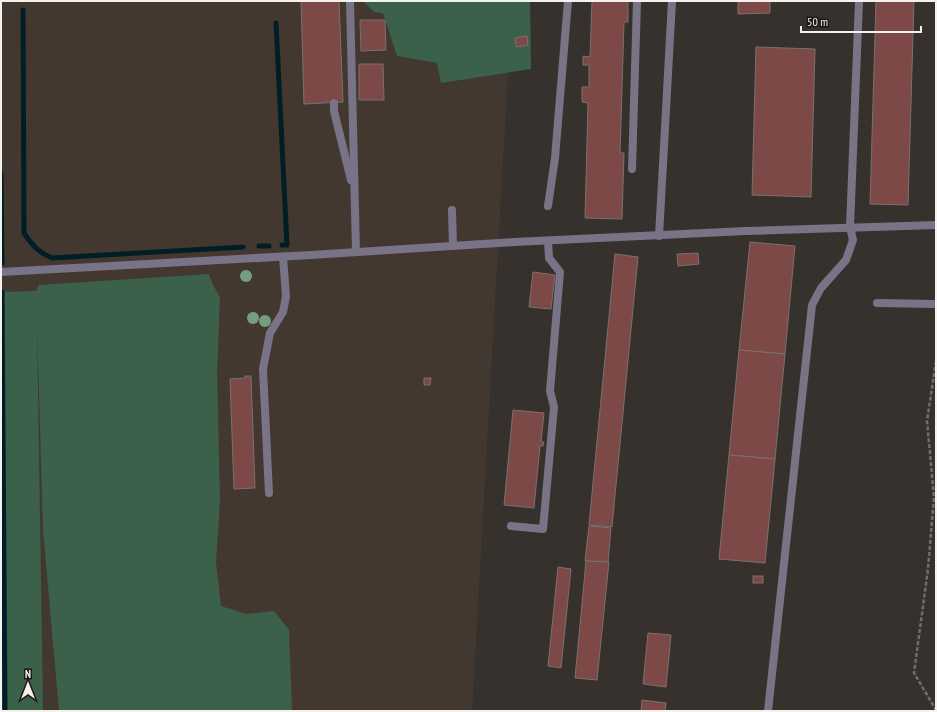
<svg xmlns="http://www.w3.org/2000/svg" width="937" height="712" viewBox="0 0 937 712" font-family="'PT Sans Narrow',sans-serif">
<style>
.built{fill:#43382f}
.green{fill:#3b614a}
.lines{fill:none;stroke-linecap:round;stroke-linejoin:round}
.stream{stroke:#001e26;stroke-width:5}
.building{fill:#7d4947;stroke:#7a7170}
.path{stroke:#726e69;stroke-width:2.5;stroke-dasharray:4 2;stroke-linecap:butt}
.service{stroke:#797388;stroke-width:8}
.minor{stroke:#797388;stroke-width:8}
.tree{fill:#759d80}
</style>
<rect width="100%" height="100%" fill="#36312c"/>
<path class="built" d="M1 1H512L472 711H1Z"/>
<g class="green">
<path d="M363 1H530L531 69 441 83 437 63 397 56 383 13 374 12Z"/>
<path d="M209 274 213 285 220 297 217 372 220 501 216 562 221 606 246 614 274 611 289 630 292 711H59L43 530 37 324 43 711H1V292L36 291 39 285Z"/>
</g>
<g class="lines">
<g class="stream">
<path d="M23 10 24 233C32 245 38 252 52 258L243 247"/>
<path d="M276 23 287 245H282"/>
<path d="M1 174 2 263"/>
<path d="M259 246H269"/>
<path d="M2 292 5 711"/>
</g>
</g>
<g class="building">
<path d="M301 1H339L343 102 304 104Z"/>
<path d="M592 1H628V22H624L620 153H624L622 219 585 218 588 103 582 102V87H589V65H583V56L590 57Z"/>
<path d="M738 1H770V13L738 14Z"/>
<path d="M876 1H914L908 205 870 204Z"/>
<path d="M360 20H385L386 50 361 51Z"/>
<path d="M527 36 528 45 516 47 515 38Z"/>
<path d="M756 47 815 49 811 197 752 195Z"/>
<path d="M359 64H383L384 100H359Z"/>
<path d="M750 242 795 246 785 354 739 350Z"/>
<path d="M698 253 699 264 678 266 677 254Z"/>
<path d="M615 254 638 257 612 527 589 525Z"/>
<path d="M533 272 555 275 551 309 529 307Z"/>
<path d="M739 350 785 354 775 459 729 455Z"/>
<path d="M245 376H251L255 488 234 489 230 379 245 378Z"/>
<path d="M424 378H431L430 385H424Z"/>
<path d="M513 410 544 413 541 442H544L543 446H540L534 508 504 505Z"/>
<path d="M729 455 775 459 765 563 719 559Z"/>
<path d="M589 526 611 528 608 563 585 561Z"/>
<path d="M586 561 609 562 597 680 575 678Z"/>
<path d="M558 567 571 569 561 668 548 666Z"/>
<rect x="753" y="576" width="10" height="7"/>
<path d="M648 633 671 635 666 687 643 684Z"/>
<path d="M642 700 666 703 665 711H641Z"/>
</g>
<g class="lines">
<path class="path" d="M936 361 927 421 934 497 928 569 914 673 936 710"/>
<g class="service">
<path d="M350 1 356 252"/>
<path d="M334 103V111L351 180"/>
<path d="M632 169 637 1"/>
<path d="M548 206 555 158 568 1"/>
<path d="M452 210 453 246"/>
<path d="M659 236 672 1"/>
<path d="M1 272 311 255 514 242"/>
<path d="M877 303 936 304"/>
<path d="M269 493 263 369 270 333 283 312 286 296 283 257"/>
<path d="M511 526 543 529 554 407 550 391 560 272 549 258 548 241"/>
<path d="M768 711 812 305 821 288 846 260 853 240 850 227 859 1"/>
</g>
<path class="minor" d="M514 242 746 231 936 225"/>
</g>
<g class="tree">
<circle cx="246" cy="276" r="6"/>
<circle cx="253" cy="318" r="6"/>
<circle cx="265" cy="321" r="6"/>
</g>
<rect width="937" height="712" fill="none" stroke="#f4f1ee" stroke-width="4"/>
<g transform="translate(28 684)" stroke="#1c1917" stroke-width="3" paint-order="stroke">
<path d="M0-3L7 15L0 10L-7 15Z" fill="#f4f1ee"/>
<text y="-6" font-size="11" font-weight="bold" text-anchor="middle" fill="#f4f1ee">N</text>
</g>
<path d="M801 26v6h120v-6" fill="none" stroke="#f4f1ee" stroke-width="2"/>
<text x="807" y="26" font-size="12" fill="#f4f1ee" stroke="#1c1917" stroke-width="3" paint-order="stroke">50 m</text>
</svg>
